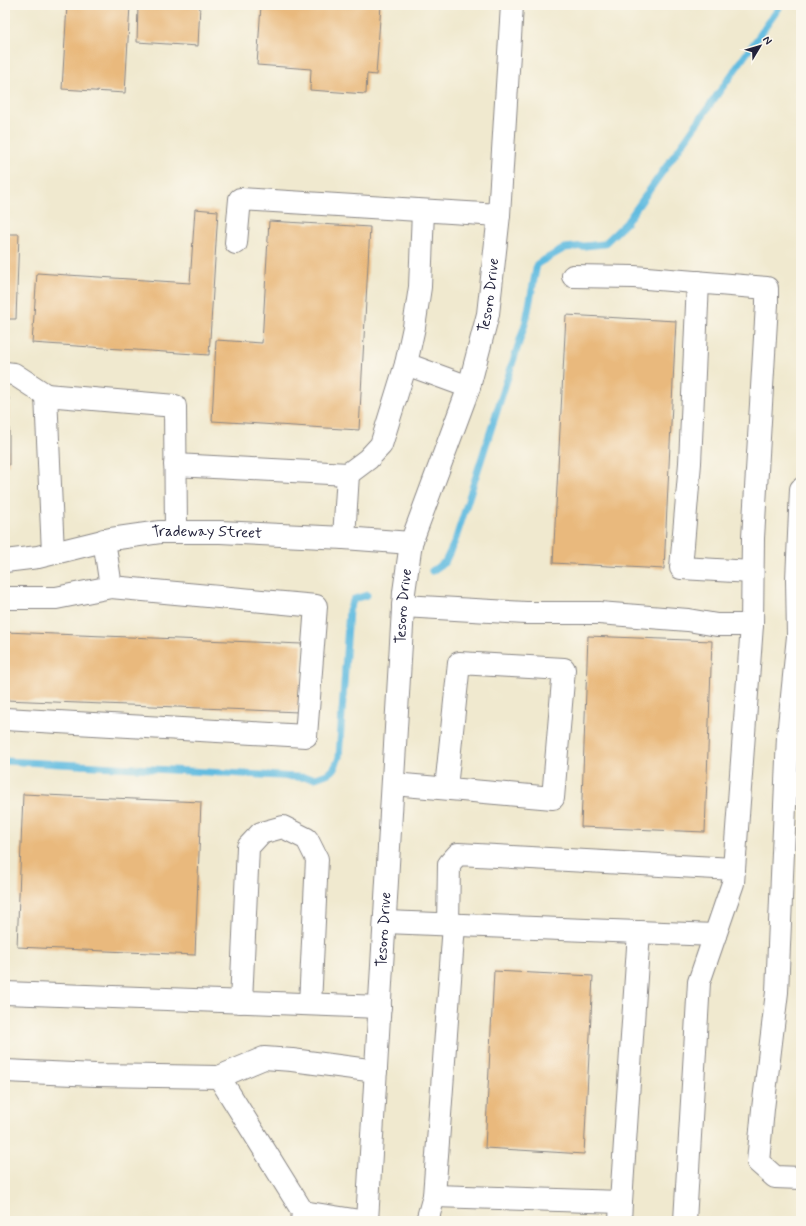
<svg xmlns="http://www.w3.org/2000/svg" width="806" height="1226" viewBox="0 0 806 1226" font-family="Mynerve,sans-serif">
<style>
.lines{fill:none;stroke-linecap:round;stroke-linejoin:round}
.stream{stroke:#62bce0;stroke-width:7}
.building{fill:#e9b97d}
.minor-casing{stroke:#898685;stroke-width:24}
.minor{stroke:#fff;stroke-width:22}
.labels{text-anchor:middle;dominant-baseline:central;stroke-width:3.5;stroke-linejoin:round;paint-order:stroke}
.street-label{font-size:15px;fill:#22223b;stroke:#fbf7ec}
</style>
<rect width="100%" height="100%" fill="#fbf7ec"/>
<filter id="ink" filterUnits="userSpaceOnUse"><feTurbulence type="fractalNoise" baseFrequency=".025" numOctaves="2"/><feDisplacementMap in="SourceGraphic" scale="8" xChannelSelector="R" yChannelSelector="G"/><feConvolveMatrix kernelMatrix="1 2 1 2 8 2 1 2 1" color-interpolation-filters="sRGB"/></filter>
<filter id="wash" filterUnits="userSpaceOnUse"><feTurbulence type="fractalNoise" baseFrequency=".012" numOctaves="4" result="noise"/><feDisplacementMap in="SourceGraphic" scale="16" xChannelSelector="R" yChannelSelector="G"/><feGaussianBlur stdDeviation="0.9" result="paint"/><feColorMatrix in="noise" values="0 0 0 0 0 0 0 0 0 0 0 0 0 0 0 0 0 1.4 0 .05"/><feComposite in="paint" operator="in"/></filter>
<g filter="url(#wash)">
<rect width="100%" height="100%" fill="#f0e9cf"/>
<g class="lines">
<g class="stream">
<path d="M432 571 445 562 455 541 526 321 537 264 565 248 604 244 626 223 781 5"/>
<path d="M5 761 315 778C330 774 334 772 339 757L349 610 354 599 367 595"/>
</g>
</g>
<g id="blocks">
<g class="building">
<path d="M67 5H130L125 93 62 89Z"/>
<path d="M138 5H200L198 46 137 42Z"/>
<path d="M261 5H381L376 75 367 74 366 94 310 90 311 69 257 65Z"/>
<path d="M195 209 218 211 209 355 32 343 37 273 190 283Z"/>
<path d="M269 221 370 227 359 430 212 421 216 340 262 343Z"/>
<path d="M5 234H19L16 319H5Z"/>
<path d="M566 315 676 321 664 569 553 563Z"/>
<rect x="5" y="398" width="4" height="67"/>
<path d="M5 632 302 644 299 712 5 700Z"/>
<path d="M588 636 712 641 705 832 581 827Z"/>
<path d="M23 794 201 802 195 955 17 947Z"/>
<path d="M494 971 593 976 584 1154 485 1148Z"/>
</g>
</g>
</g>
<g filter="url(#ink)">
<use href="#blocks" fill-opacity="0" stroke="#898685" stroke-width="1"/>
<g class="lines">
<defs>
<g id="minor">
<path d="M236 243 240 199 499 215"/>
<path d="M698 282 690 463 681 568 752 572"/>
<path d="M406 364 469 387"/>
<path d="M5 373 14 374 46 395"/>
<path d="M175 465 348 474 344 538"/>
<path d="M348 474 368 459 381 445 406 364 414 327 420 287 423 211"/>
<path d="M801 489 797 580 798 636 788 736 777 992 763 1109 758 1162 775 1177 801 1178"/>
<path d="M53 553 46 395 175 406 176 532"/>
<path id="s1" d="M5 561 38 557 111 539 160 532H220L344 538 411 543"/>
<path d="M5 598H56L111 587 104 540"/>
<path d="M403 606 526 613H599L688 620 717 625H752L753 538 767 304V288L634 277 573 276"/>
<path d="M5 719 306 736 316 606 111 587"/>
<path d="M393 784 553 798 564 669 459 663 446 788"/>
<path d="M385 922 715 935"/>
<path d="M448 925 449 864 458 854 734 869"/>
<path d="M5 993 380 1007"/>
<path d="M241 1002 248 847 261 833 283 827 307 839 317 859 310 1004"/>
<path d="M5 1071 96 1075 219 1077 303 1212 302 1221"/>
<path d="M219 1077 264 1058 292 1060 376 1071"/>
<path d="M434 1196 621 1202 639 932"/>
<path d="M303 1212 360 1221"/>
<path id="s2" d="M367 1221 404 592 411 543 469 387 488 314 499 215 512 5"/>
<path d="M427 1221 434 1196 454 925"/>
<path d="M620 1221 621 1202"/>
<path d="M685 1221 699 982 733 883 752 625"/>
</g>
</defs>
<use href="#minor" class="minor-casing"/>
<use href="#minor" class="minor"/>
</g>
</g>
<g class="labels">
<g class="street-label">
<text stroke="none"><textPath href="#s2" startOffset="940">Tesoro Drive</textPath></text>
<text stroke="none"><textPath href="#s1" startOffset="205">Tradeway Street</textPath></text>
<text stroke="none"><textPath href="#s2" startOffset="616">Tesoro Drive</textPath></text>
<text stroke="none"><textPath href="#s2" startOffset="292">Tesoro Drive</textPath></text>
</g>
</g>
<rect width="806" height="1226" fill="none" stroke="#fbf7ec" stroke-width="20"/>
<g transform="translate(760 46) rotate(52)" stroke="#fbf7ec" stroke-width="3" paint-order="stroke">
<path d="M0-3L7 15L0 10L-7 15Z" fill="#22223b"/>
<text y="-6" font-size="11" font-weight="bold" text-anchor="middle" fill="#22223b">N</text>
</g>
</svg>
